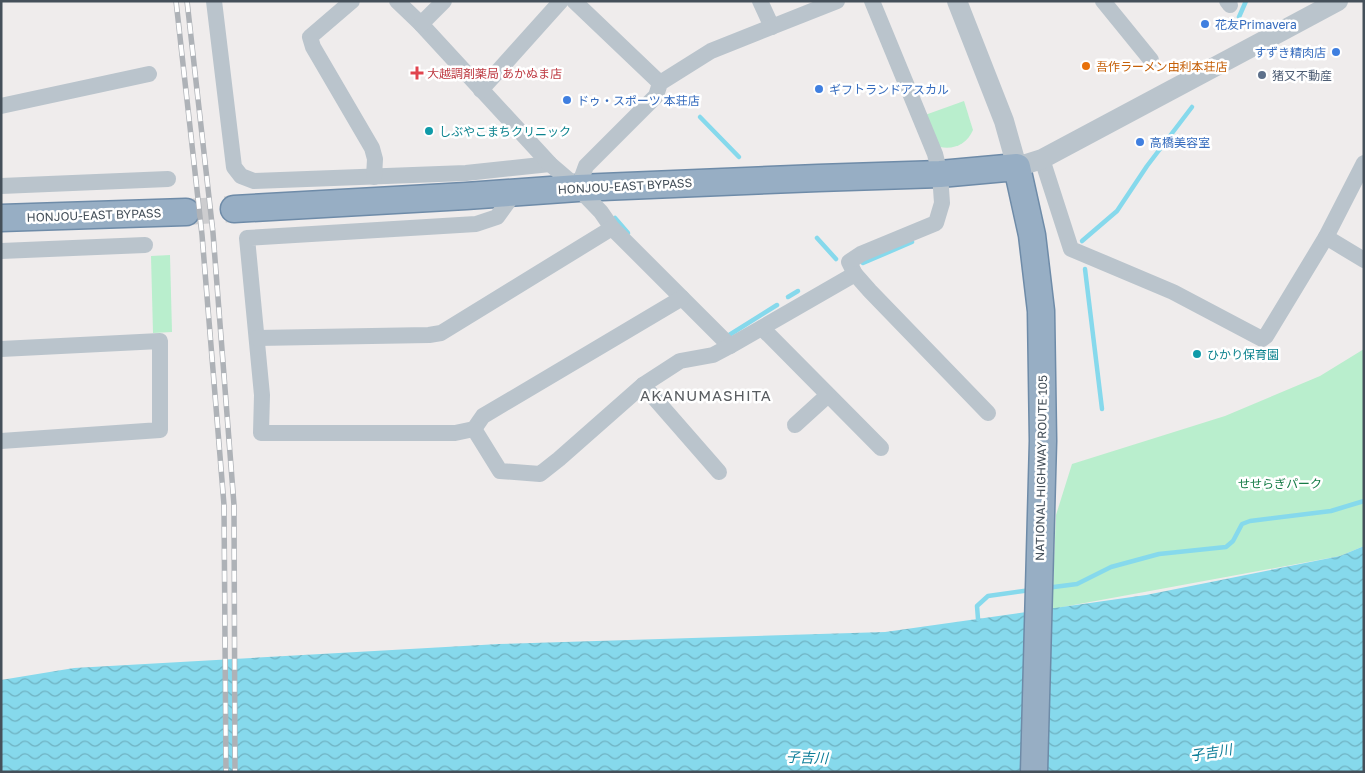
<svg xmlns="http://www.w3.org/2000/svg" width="1365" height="773" viewBox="0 0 1365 773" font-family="'Golos Text','Noto Sans JP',sans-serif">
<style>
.park{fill:#b9eecd}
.water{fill:url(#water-waves)}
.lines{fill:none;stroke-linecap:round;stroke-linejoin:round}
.stream{stroke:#86d9ec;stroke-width:4.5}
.trunk-tunnel{stroke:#cdcdcf;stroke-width:26;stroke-dasharray:26 13;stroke-linecap:butt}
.trunk-casing{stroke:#6e8ba8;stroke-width:29}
.minor{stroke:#bac4cc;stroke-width:16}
.tertiary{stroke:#bac4cc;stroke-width:20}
.trunk{stroke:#97aec4;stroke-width:26}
.rail-casing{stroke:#aeb2b7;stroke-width:5.5}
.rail{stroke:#fff;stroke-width:4;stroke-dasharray:11;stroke-linecap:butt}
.shop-dot{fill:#3f7fe0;stroke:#fff;stroke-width:2}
.food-dot{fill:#e8710a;stroke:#fff;stroke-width:2}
.health-dot{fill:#e0444e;stroke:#fff;stroke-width:2}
.service-dot{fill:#5c6f8a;stroke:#fff;stroke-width:2}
.culture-dot{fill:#0f9aa8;stroke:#fff;stroke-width:2}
.labels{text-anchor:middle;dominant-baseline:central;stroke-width:5;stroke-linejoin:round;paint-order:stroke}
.shop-label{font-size:12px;fill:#366cbe;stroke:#fff;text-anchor:start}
.food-label{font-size:12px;fill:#c56008;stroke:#fff;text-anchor:start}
.health-label{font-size:12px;fill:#be3a42;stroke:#fff;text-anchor:start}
.service-label{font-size:12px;fill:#4e5e75;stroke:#fff;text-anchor:start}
.culture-label{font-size:12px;fill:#0d838f;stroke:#fff;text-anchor:start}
.street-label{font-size:12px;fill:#45505a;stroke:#fff}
.park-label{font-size:12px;fill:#167b46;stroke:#fff}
.water-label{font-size:14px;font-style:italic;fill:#0c7d98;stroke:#fff}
.quarter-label{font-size:15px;letter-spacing:1px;fill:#595d61;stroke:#fff}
</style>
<defs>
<pattern id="water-waves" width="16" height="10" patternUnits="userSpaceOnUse" patternTransform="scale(1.25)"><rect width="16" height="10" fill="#86d9ec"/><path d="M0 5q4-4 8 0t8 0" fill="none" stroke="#6fb2c2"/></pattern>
</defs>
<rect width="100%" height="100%" fill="#efecec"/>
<g class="park">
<path d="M964 101 973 130C967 144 954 150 940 147L925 115Z"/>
<path d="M170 255 172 332 153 333 151 256Z"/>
<path d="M1364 349V546L1340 556 1052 609 1056 515 1072 464 1225 416 1320 376Z"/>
</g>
<path class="water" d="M1364 546V772H1V680L74 668 499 644 885 632 1146 595 1340 556Z"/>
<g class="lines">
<g class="stream">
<path d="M1239 17 1246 1"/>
<path d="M700 117 739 157"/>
<path d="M615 218 628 233"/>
<path d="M817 238 836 259"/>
<path d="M1082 241 1117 211 1147 166 1192 107"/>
<path d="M863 263 912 242"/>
<path d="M1085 269 1102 409"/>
<path d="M788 297 798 291"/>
<path d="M725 335 726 337 777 305"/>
<path d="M1046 588 1077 584 1111 567 1159 554 1226 547 1233 541 1242 524 1250 521 1331 511 1364 501"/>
<path d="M978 619 977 606 988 596 1031 590"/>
</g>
<path class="trunk-tunnel" d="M186 212 234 209"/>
<defs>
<g id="trunk">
<path d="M234 209 466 196 578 188 818 178 940 174 1017 167 1032 235 1041 311 1043 441 1034 772"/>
<path d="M1 218 186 212"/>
</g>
</defs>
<use href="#trunk" class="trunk-casing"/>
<g class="minor">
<path d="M214 1 234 167 241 176 254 181 466 173 550 164"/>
<path d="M352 1 310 37 313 47 372 148 375 159 374 177"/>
<path d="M397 1 421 24 550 164 578 188 601 212 612 228 730 346"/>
<path d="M574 1 660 83"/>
<path d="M760 1 772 27"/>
<path d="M872 1 935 154 940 174 942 203 936 223 861 254 849 262 855 274 870 291 988 413"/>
<path d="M1103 1 1151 60"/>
<path d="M1227 1 1230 5"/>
<path d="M421 24 444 1"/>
<path d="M481 90 561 1"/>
<path d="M1 106 149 74"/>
<path d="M1042 159 1071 249 1173 292 1262 339 1266 336 1326 237 1364 163"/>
<path d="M1 186 168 179"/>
<path d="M578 188 586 166 656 96 660 83 711 51 837 1"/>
<path d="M515 192 497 217 476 224 247 238 262 395 261 433H455L474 429 483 416 682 298"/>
<path d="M1326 237 1364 260"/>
<path d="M1 251 145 245"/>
<path d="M762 328 881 448"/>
<path d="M257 338 429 335 441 333 612 228"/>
<path d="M1 349 160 341V430L1 441"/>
<path d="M643 385 719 472"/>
<path d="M795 425 828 395"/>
<path d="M474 429 500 471 540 474 559 459 643 385 680 361 713 355 730 346 855 274"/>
</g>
<path class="tertiary" d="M957 1 1004 121 1017 167 1042 159 1338 1"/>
<use href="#trunk" class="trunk"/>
<defs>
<g id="rail">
<path d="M176 1 202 235 224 505 226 772"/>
<path d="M187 1 213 233 234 505 235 772"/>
</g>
</defs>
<use href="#rail" class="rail-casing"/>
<use href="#rail" class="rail"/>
</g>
<g class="shop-dot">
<circle cx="1205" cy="24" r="5"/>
<circle cx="1336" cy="52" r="5"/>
<circle cx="819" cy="89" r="5"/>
<circle cx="567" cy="100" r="5"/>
<circle cx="1140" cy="142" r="5"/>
</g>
<circle class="food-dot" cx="1086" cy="66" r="5"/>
<path class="health-dot" d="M414.5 65.5h5v5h5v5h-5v5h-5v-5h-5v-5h5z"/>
<circle class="service-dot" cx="1262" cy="75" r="5"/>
<g class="culture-dot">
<circle cx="429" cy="131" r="5"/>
<circle cx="1197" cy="354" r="5"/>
</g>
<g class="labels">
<g class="shop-label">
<text x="1215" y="24">花友Primavera</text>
<text x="1326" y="52" text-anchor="end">すずき精肉店</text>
<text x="829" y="89">ギフトランドアスカル</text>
<text x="577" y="100">ドゥ・スポーツ 本荘店</text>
<text x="1150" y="142">高橋美容室</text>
</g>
<g class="food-label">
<text x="1096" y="66">吾作ラーメン由利本荘店</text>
</g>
<g class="health-label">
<text x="427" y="73">大越調剤薬局 あかぬま店</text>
</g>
<g class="service-label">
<text x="1272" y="75">猪又不動産</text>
</g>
<g class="culture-label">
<text x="439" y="131">しぶやこまちクリニック</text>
<text x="1207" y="354">ひかり保育園</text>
</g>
<g class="street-label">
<text transform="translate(625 186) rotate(-3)">HONJOU-EAST BYPASS</text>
<text transform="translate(94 215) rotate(-2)">HONJOU-EAST BYPASS</text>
<text transform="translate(1041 468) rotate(-89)">NATIONAL HIGHWAY ROUTE 105</text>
</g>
<g class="park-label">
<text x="1280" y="483">せせらぎパーク</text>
</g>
<g class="water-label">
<text transform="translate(1211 752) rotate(-9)">子吉川</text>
<text transform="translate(807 757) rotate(2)">子吉川</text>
</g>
<g class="quarter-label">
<text x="706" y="395">AKANUMASHITA</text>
</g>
</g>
<rect width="1365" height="773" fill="none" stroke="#45505a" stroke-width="5"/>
</svg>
